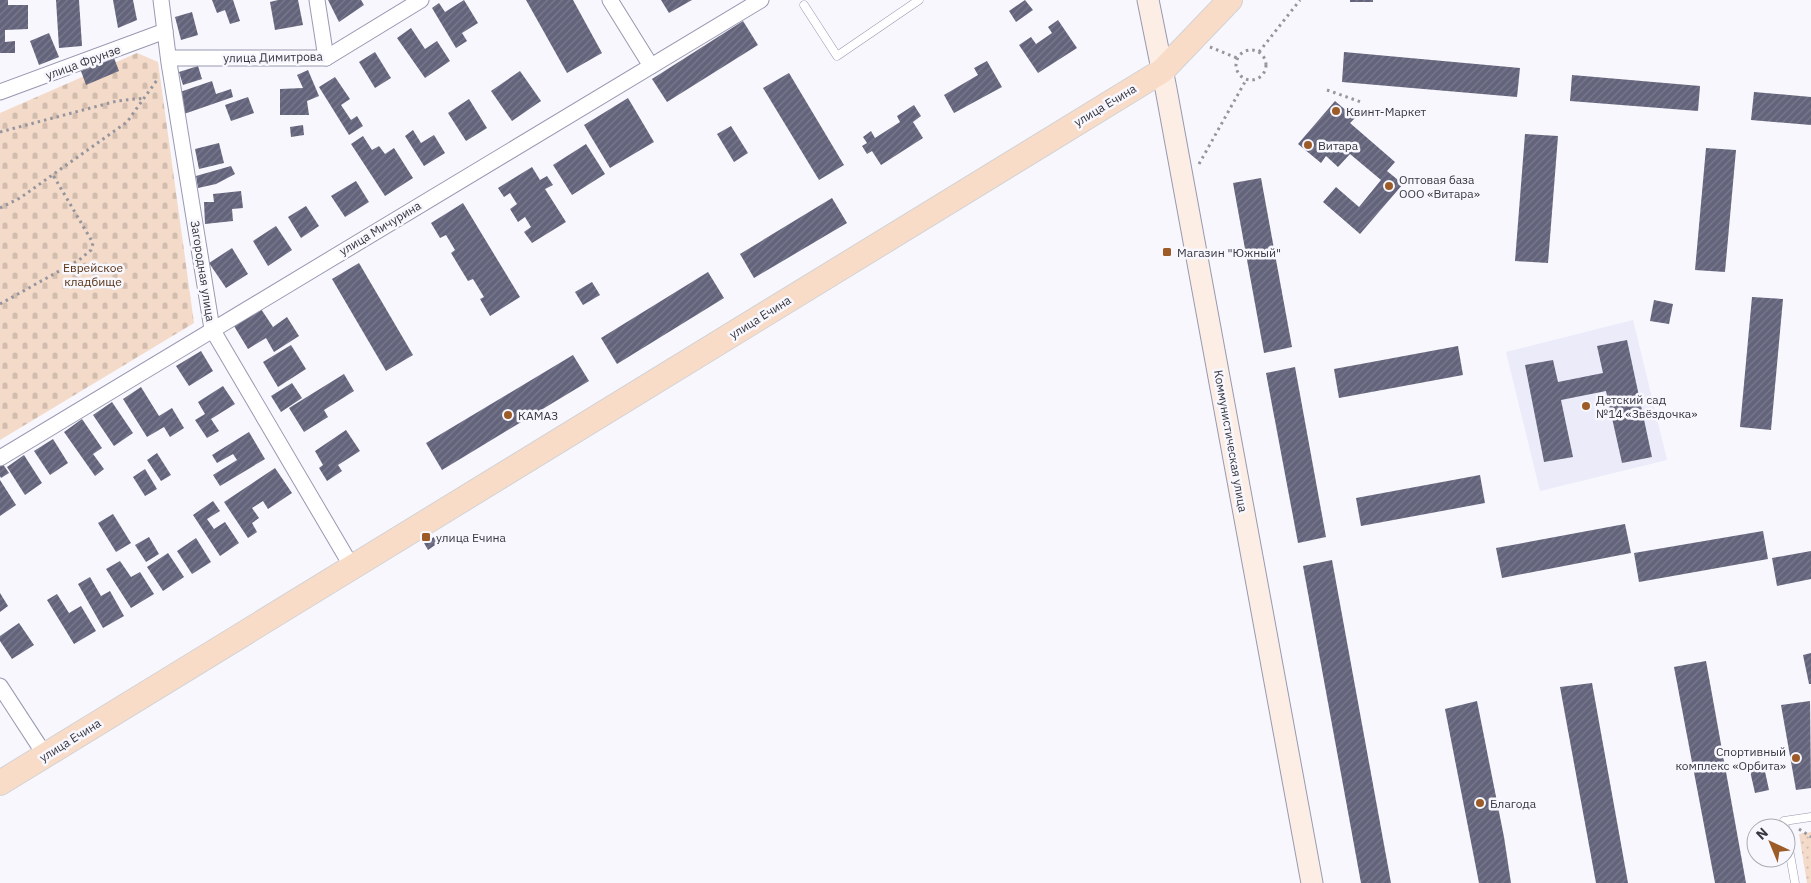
<svg xmlns="http://www.w3.org/2000/svg" width="1811" height="883" viewBox="0 0 1811 883" font-family="'IBM Plex Sans',sans-serif">
<style>
.built{fill:#ebebf9}
.grass{fill:url(#grass-dots)}
.cemetery{fill:url(#cemetery-stones)}
.building{fill:url(#building-hatch)}
.lines{fill:none;stroke-linecap:round;stroke-linejoin:round}
.lane-casing{stroke:#9898b2;stroke-width:9}
.street-casing{stroke:#9898b2;stroke-width:17}
.secondary-casing{stroke:#9898b2;stroke-width:23}
.primary-casing{stroke:#d3d3d5;stroke-width:26}
.path{stroke:#96959e;stroke-width:3;stroke-dasharray:2.5 4;stroke-linecap:butt}
.lane{stroke:#fff;stroke-width:8}
.street{stroke:#fff;stroke-width:15}
.secondary{stroke:#fceee4;stroke-width:21}
.primary{stroke:#f9dcc8;stroke-width:24}
.poi-dot{fill:#9d5b27;stroke:#f7f7fd;stroke-width:2}
.labels{text-anchor:middle;dominant-baseline:central;stroke-width:5;stroke-linejoin:round;paint-order:stroke}
.street-label{font-size:12px;fill:#373641;stroke:#f7f7fd}
.poi-label{font-size:12px;fill:#373641;stroke:#f7f7fd;text-anchor:start}
.park-label{font-size:12px;fill:#5a3314;stroke:#f7f7fd}
</style>
<defs>
<pattern id="grass-dots" width="8" height="8" patternUnits="userSpaceOnUse" patternTransform="scale(1.25)"><rect width="8" height="8" fill="#f3dac9"/><path d="M2 2h.1M6 6h.1" fill="none" stroke="#d1bcae" stroke-width="1.8" stroke-linecap="round"/></pattern>
<pattern id="cemetery-stones" width="16" height="16" patternUnits="userSpaceOnUse" patternTransform="scale(1.25)"><rect width="16" height="16" fill="#f3dac9"/><path d="M2 7V4a2 2 0 0 1 4 0v3zM10 15v-3a2 2 0 0 1 4 0v3z" fill="#d1bcae"/></pattern>
<pattern id="building-hatch" width="6" height="6" patternUnits="userSpaceOnUse" patternTransform="scale(1.25)"><rect width="6" height="6" fill="#63637b"/><path d="M-1 1l2-2M0 6l6-6M5 7l2-2" fill="none" stroke="#7b7b8e"/></pattern>
</defs>
<rect width="100%" height="100%" fill="#f7f7fd"/>
<path class="built" d="M1633 320 1667 460 1540 491 1506 352Z"/>
<path class="grass" d="M1811 832V883H1807L1799 834Z"/>
<path class="cemetery" d="M137 53 158 62 194 323 0 440V113Z"/>
<g class="building">
<path d="M0 0H8V5H28V29L5 30V42L15 41V53H0Z"/>
<path d="M56 0H79L82 46 59 48Z"/>
<path d="M113 0H133L137 20 118 28Z"/>
<path d="M212 0H233L240 21 230 24 225 10 217 13Z"/>
<path d="M278 0H298L303 25 275 30 270 2Z"/>
<path d="M328 0H361L364 5 339 22Z"/>
<path d="M464 0 478 23 462 33 467 41 456 48 432 8 439 3 445 12Z"/>
<path d="M526 0H573L602 53 567 73Z"/>
<path d="M661 0H692L669 13Z"/>
<path d="M1025 0 1033 10 1016 22 1009 11Z"/>
<rect x="1350" y="0" width="23" height="2"/>
<path d="M192 12 198 35 181 40 175 17Z"/>
<path d="M1058 20 1077 48 1038 73 1019 45 1031 37 1036 44 1052 33 1048 27Z"/>
<path d="M743 21 758 45 667 102 652 79Z"/>
<path d="M411 28 425 49 437 41 450 61 425 78 397 38Z"/>
<path d="M49 33 59 57 39 65 30 41Z"/>
<path d="M375 52 391 78 375 88 359 62Z"/>
<path d="M1344 52 1520 68 1517 97 1342 82Z"/>
<path d="M114 58 119 71 86 85 81 71Z"/>
<path d="M987 61 1002 87 954 113 944 95 978 75 974 68Z"/>
<path d="M198 66 202 79 183 85 179 72Z"/>
<path d="M308 70 319 96 307 101 309 115H280V89L303 88 297 75Z"/>
<path d="M520 71 541 101 512 121 491 91Z"/>
<path d="M789 73 844 165 819 180 763 88Z"/>
<path d="M1572 75 1700 86 1698 111 1570 101Z"/>
<path d="M335 77 350 99 341 105 351 120 357 116 363 126 349 135 319 87Z"/>
<path d="M212 81 216 94 231 89 233 97 184 114 177 93Z"/>
<path d="M1754 92 1811 97V125L1751 120Z"/>
<path d="M248 97 254 113 231 121 225 105Z"/>
<path d="M628 98 654 142 610 168 584 125Z"/>
<path d="M469 99 487 128 466 141 448 113Z"/>
<path d="M1335 101 1355 118 1350 123 1395 162 1387 171 1403 184 1360 234 1323 202 1336 187 1359 207 1381 180 1350 154 1338 167 1326 156 1321 163 1298 144Z"/>
<path d="M914 105 921 116 913 122 923 138 881 165 872 151 867 154 862 146 867 143 863 137 871 131 875 138 900 122 897 116Z"/>
<path d="M303 125 304 135 291 137 290 127Z"/>
<path d="M731 126 748 153 734 162 717 134Z"/>
<path d="M413 130 421 143 434 135 445 153 424 166 405 136Z"/>
<path d="M1525 134 1558 136 1548 263 1515 261Z"/>
<path d="M363 136 372 150 379 146 385 154 394 148 413 178 385 196 351 144Z"/>
<path d="M219 143 224 163 199 169 195 149Z"/>
<path d="M586 144 605 174 572 195 553 165Z"/>
<path d="M1706 148 1736 150 1725 272 1695 270Z"/>
<path d="M231 166 235 174 216 184 198 188 196 176Z"/>
<path d="M532 167 540 180 547 176 553 185 545 189 566 222 532 243 524 232 531 227 525 217 518 222 510 209 517 204 510 193 504 197 498 188Z"/>
<path d="M1261 178 1292 347 1264 353 1233 183Z"/>
<path d="M356 181 369 202 345 217 331 196Z"/>
<path d="M241 191 243 208 232 209 233 221 205 224 204 202H214L213 194Z"/>
<path d="M832 198 847 223 754 278 740 254Z"/>
<path d="M463 203 520 297 490 316 480 299 484 297 473 279 468 281 451 253 455 250 446 235 440 238 431 223Z"/>
<path d="M306 206 319 226 301 238 288 217Z"/>
<path d="M276 226 292 250 268 266 253 241Z"/>
<path d="M232 248 248 274 226 288 209 263Z"/>
<path d="M359 263 413 355 386 371 332 279Z"/>
<path d="M708 272 724 298 617 364 601 338Z"/>
<path d="M592 282 600 295 583 305 575 292Z"/>
<path d="M1752 297 1783 299 1771 430 1740 427Z"/>
<path d="M1654 300 1673 304 1669 324 1650 321Z"/>
<path d="M261 309 273 327 287 317 299 336 274 352 266 338 248 349 234 326Z"/>
<path d="M1627 340 1652 457 1622 463 1606 391 1561 400 1573 457 1544 462 1525 365 1553 360 1558 382 1603 373 1597 346Z"/>
<path d="M291 345 306 369 278 387 263 362Z"/>
<path d="M1458 346 1463 375 1339 398 1334 369Z"/>
<path d="M201 351 213 371 189 386 176 366Z"/>
<path d="M573 355 589 381 442 470 426 443Z"/>
<path d="M1295 367 1326 537 1298 543 1266 373Z"/>
<path d="M344 374 354 391 324 410 328 417 304 432 289 408Z"/>
<path d="M292 383 302 398 281 412 271 396Z"/>
<path d="M223 386 235 404 211 419 219 431 207 438 195 420 205 414 198 402Z"/>
<path d="M141 387 159 416 172 408 184 428 170 437 164 427 147 437 123 399Z"/>
<path d="M112 402 133 433 114 446 93 415Z"/>
<path d="M82 419 102 448 93 454 104 469 95 476 64 432Z"/>
<path d="M346 430 360 451 338 465 342 471 327 481 319 468 323 465 315 451Z"/>
<path d="M249 432 265 459 220 486 213 475 237 460 233 454 217 463 212 455Z"/>
<path d="M53 439 68 463 50 475 34 451Z"/>
<path d="M157 453 171 475 161 481 147 460Z"/>
<path d="M24 455 42 483 25 495 7 467Z"/>
<path d="M0 460 9 473 1 478 0 476Z"/>
<path d="M275 468 292 493 268 509 263 501 252 508 259 518 252 523 257 532 248 538 224 502Z"/>
<path d="M145 469 157 489 145 496 133 477Z"/>
<path d="M1480 475 1485 503 1361 526 1356 498Z"/>
<path d="M0 480 16 505 0 516Z"/>
<path d="M213 501 220 511 207 519 214 529 225 522 239 543 220 556 193 515Z"/>
<path d="M113 514 131 543 116 552 98 523Z"/>
<path d="M1625 524 1631 553 1502 578 1496 548Z"/>
<path d="M1763 531 1768 559 1639 582 1634 553Z"/>
<path d="M149 537 159 554 146 562 135 545Z"/>
<path d="M434 537 438 543 428 550 424 543Z"/>
<path d="M196 538 211 562 192 574 177 551Z"/>
<path d="M1811 551V579L1777 586 1772 558Z"/>
<path d="M168 553 184 577 163 591 147 567Z"/>
<path d="M1332 560 1391 883H1361L1303 566Z"/>
<path d="M120 561 131 577 140 572 154 594 131 608 106 569Z"/>
<path d="M90 577 101 596 110 591 124 616 103 628 78 584Z"/>
<path d="M0 593 8 606 0 612Z"/>
<path d="M57 594 69 613 81 606 96 631 74 644 47 600Z"/>
<path d="M19 623 34 645 12 659 0 641V636Z"/>
<path d="M1811 653V684H1809L1803 655Z"/>
<path d="M1706 661 1746 883H1715L1674 667Z"/>
<path d="M1592 683 1628 883H1596L1560 687Z"/>
<path d="M1477 701 1504 837 1511 883H1479L1445 709Z"/>
<path d="M1810 701 1811 788 1796 790 1781 705Z"/>
<path d="M1764 767 1769 790 1755 793 1750 771Z"/>
</g>
<g class="lines">
<defs>
<g id="lane">
<path d="M804 5 837 56 919 0"/>
<path d="M1785 828 1784 821 1811 817"/>
<path d="M1786 832 1795 883"/>
</g>
<g id="street">
<path d="M161 0 169 63 212 329 352 567"/>
<path d="M317 0 326 58"/>
<path d="M610 0 651 66"/>
<path d="M169 58H326L421 0"/>
<path d="M0 92 165 31"/>
<path d="M0 458 761 0"/>
<path d="M0 686 45 755"/>
</g>
<path id="secondary" d="M1148 0 1166 89 1312 883"/>
<path id="primary" d="M0 783 1162 71 1230 0"/>
</defs>
<use href="#lane" class="lane-casing"/>
<use href="#street" class="street-casing"/>
<use href="#secondary" class="secondary-casing"/>
<use href="#primary" class="primary-casing"/>
<g class="path">
<path d="M1210 47 1237 58"/>
<circle cx="1251" cy="65" r="15"/>
<path d="M1259 52 1300 0"/>
<path d="M1327 90 1361 102"/>
<path d="M0 132 117 101 145 98"/>
<path d="M1199 164 1246 80"/>
<path d="M0 208 20 198 127 122 157 80"/>
<path d="M0 304 79 260 91 250 93 243 53 175"/>
<path d="M1799 829 1811 837"/>
</g>
<use href="#lane" class="lane"/>
<use href="#street" class="street"/>
<use href="#secondary" class="secondary"/>
<use href="#primary" class="primary"/>
</g>
<g class="poi-dot">
<circle cx="1336" cy="111" r="5"/>
<circle cx="1308" cy="145" r="5"/>
<circle cx="1389" cy="186" r="5"/>
<rect x="1162" y="247" width="10" height="10" rx="2.5"/>
<circle cx="1586" cy="406" r="5"/>
<circle cx="508" cy="415" r="5"/>
<rect x="421" y="532" width="10" height="10" rx="2.5"/>
<circle cx="1796" cy="758" r="5"/>
<circle cx="1480" cy="803" r="5"/>
</g>
<g class="labels">
<g class="street-label">
<text transform="translate(273 57) rotate(-1)">улица Димитрова</text>
<text transform="translate(83 62) rotate(-20)">улица Фрунзе</text>
<text transform="translate(1105 105) rotate(-31)">улица Ечина</text>
<text transform="translate(380 228) rotate(-31)">улица Мичурина</text>
<text transform="translate(203 271) rotate(81)">Загородная улица</text>
<text transform="translate(760 317) rotate(-32)">улица Ечина</text>
<text transform="translate(1231 441) rotate(80)">Коммунистическая улица</text>
<text transform="translate(70 740) rotate(-32)">улица Ечина</text>
</g>
<g class="poi-label">
<text x="1346" y="111">Квинт-Маркет</text>
<text x="1318" y="145">Витара</text>
<text x="1399" y="179">Оптовая база<tspan x="1399" dy="14">ООО «Витара»</tspan></text>
<text x="1177" y="252">Магазин "Южный"</text>
<text x="1596" y="399">Детский сад<tspan x="1596" dy="14">№14 «Звёздочка»</tspan></text>
<text x="518" y="415">КАМАЗ</text>
<text x="436" y="537">улица Ечина</text>
<text x="1786" y="751" text-anchor="end">Спортивный<tspan x="1786" dy="14">комплекс «Орбита»</tspan></text>
<text x="1490" y="803">Благода</text>
</g>
<g class="park-label">
<text x="93" y="267">Еврейское<tspan x="93" dy="14">кладбище</tspan></text>
</g>
</g>
<g transform="translate(1771 843) rotate(316)"><circle r="24" fill="#f7f7fd" stroke="#aaaab2"/>
<path d="M0-4L9 19L0 12L-9 19Z" fill="#9d5b27"/>
<text y="-8" font-size="14" font-weight="bold" text-anchor="middle" fill="#373641">N</text>
</g>
</svg>
